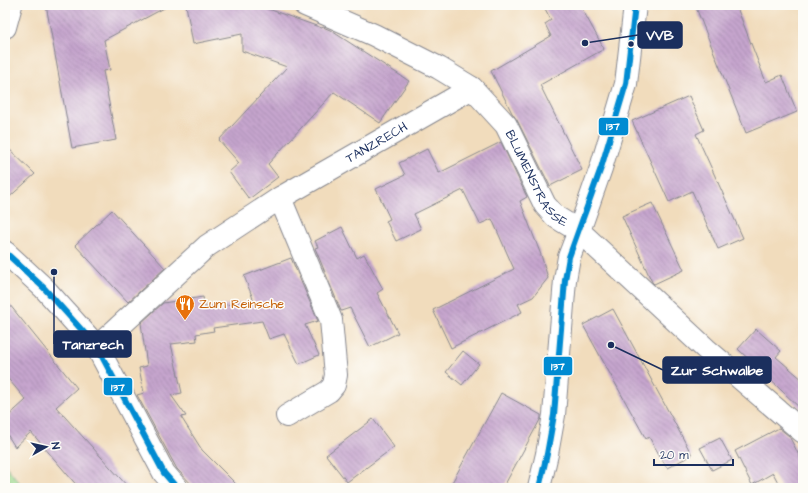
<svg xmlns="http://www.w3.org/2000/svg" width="808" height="493" viewBox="0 0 808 493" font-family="'Architects Daughter',sans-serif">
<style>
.garden{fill:url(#garden-furrows);stroke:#5c8476}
.building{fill:url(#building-back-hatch)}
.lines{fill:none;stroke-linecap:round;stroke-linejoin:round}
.minor-casing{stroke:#86868d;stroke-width:24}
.minor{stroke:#fff;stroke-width:22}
.bus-1-casing{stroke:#fdfcf7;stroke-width:9}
.bus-1{stroke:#008bd2;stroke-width:6}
.bus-dot{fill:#1b2f5e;stroke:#fdfcf7;stroke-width:1.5}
.labels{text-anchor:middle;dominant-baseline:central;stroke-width:3;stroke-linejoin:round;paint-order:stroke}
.street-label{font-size:13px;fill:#1b2f5e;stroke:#fdfcf7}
.food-label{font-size:13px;fill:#c56008;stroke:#fdfcf7;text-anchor:start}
.leader{fill:none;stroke:#1b2f5e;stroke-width:1.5}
.callout-dot{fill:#1b2f5e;stroke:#fdfcf7;stroke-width:1.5}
.callout{fill:#1b2f5e;stroke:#1b2f5e;stroke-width:1.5}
.callout-label{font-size:14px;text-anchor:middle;font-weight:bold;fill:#fff}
.line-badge{stroke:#fdfcf7;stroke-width:1.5}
.badge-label{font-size:11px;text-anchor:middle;font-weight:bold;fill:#fff}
</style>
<defs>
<pattern id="garden-furrows" width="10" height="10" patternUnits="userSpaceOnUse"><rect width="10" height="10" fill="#9eda8e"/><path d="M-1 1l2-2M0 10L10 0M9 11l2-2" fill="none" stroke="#88bb7d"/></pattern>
<pattern id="building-back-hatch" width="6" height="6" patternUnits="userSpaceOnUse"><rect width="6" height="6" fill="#c6a5cd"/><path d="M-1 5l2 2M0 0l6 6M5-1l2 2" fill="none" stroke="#a087aa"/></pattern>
</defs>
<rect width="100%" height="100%" fill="#fdfcf7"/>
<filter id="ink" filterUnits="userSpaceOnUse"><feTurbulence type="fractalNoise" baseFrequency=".025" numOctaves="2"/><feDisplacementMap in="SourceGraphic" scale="8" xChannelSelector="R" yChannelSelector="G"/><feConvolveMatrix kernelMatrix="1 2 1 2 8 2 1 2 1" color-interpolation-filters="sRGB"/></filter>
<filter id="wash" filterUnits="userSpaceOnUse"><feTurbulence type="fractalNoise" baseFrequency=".012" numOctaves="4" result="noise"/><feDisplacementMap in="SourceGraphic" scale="16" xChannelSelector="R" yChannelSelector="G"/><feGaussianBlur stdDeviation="0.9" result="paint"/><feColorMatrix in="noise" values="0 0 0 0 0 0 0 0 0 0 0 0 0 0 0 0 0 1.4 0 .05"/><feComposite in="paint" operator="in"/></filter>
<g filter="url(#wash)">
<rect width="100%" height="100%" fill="#f1dcbc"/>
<path class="garden" d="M5 465 24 488H5Z"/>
<g id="blocks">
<g class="building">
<path d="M46 5H170L104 40 110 70 103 71 116 140 72 148Z"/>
<path d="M186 5H257L322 28 323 27 330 30 409 81 380 123 334 92 268 164 278 177 249 199 229 172 239 163 219 140 287 67 242 51V34L193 44Z"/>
<path d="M543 5H580L604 49 540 85 582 170 550 186 517 120 512 113 491 71 551 36 545 24 551 20Z"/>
<path d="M695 5H736L766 82 782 75 797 112 746 133Z"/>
<path d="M689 96 704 130 696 134 743 238 718 249 692 191 669 202 632 121Z"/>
<path d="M501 142 527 197 520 201 541 255 548 278 533 297 518 304 522 312 451 348 433 310 514 269 492 219 480 224 463 190 414 214 421 229 396 241 386 221 390 219 376 189 405 175 399 163 427 149 439 173Z"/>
<path d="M5 145 35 174 5 201Z"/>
<path d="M652 203 684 270 654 284 652 282 622 216Z"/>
<path d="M112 210 165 268 128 302 75 245Z"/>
<path d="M342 227 357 258 364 254 383 289 377 293 398 333 370 347 350 308 341 311 315 248 318 247 315 241Z"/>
<path d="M291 258 318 321 305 325 319 355 299 364 284 334 269 339 262 321 213 328 214 331 196 334 197 341 171 344 182 393 171 395 186 416 181 417 202 450 240 488H195L177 469 137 395 144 393 139 368 147 366 141 323 163 303 203 297 205 308 254 301 244 276Z"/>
<path d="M5 299 77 388 56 407 129 488H79L31 432 15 447 5 431V419L26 400 5 375Z"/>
<path d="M613 309 692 455 667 468 649 437 646 439 583 325Z"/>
<path d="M756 329 781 351 776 357 803 380V411L738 349Z"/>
<path d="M463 351 479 364 462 385 446 372Z"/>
<path d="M501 393 541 415V418L503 488H449Z"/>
<path d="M373 419 394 447 347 482 326 455Z"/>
<path d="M779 428 789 436 803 463V488H781L773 473 752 485 735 451Z"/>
<path d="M720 438 732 460 712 470 700 448Z"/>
</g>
</g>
</g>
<g filter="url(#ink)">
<use href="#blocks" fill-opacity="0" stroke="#86868d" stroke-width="1"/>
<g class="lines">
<defs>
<g id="minor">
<path id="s1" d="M305 5 374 35 439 68 472 88 506 125 545 205 556 217 579 231 706 349 803 432"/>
<path d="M5 27 11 5"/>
<path d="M280 198 331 320 336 375 334 385 329 391 287 416"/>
<path d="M5 252 44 288 97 347 164 473 177 488"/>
<path id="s2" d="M97 347 207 246 280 198 472 88"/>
<path d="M539 488 547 454 554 415 565 280 569 257 579 231 601 168 626 84 635 5"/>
</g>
</defs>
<use href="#minor" class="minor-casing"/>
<use href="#minor" class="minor"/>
<defs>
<g id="bus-1">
<path d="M5 252 44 288 97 347 164 473 177 488"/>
<path d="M539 488 547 454 554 415 565 280 569 257 601 168 626 84 635 5"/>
</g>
</defs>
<use href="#bus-1" class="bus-1-casing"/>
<use href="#bus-1" class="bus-1"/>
</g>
</g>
<defs>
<symbol id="restaurant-pin" viewBox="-11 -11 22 30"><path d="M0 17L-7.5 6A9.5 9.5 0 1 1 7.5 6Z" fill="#e8710a" stroke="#fdfcf7"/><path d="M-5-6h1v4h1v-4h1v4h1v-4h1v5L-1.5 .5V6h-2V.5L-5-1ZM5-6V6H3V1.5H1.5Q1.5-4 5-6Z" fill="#fff"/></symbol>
</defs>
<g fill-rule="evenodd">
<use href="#restaurant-pin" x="174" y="293" width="22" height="30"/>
</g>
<circle class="bus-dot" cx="631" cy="44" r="3.5"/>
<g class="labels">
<g class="street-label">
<text stroke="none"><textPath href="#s2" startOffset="348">TANZRECH</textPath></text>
<text stroke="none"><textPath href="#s1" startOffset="299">BLUMENSTRASSE</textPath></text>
</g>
<g class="food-label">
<text x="199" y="304">Zum Reinsche</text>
</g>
</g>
<path class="leader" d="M585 43L638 35M54 272L54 344M611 345L663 370"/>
<g class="callout-dot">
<circle cx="585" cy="43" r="4"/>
<circle cx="54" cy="272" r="4"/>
<circle cx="611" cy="345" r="4"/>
</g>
<g class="callout">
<rect x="638" y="22" width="44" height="26" rx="4"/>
<rect x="54" y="331" width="77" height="26" rx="4"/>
<rect x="663" y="357" width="108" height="26" rx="4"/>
</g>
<g class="callout-label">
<text x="660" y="40">VVB</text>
<text x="93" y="349">Tanzrech</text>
<text x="717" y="375">Zur Schwalbe</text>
</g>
<g class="line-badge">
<rect x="598" y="117" width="31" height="19" rx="4" fill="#008bd2"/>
<rect x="543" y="356" width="30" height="20" rx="4" fill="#008bd2"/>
<rect x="103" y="377" width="30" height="19" rx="4" fill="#008bd2"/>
</g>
<g class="badge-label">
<text x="613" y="130">137</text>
<text x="558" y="370">137</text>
<text x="118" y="391">137</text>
</g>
<rect width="808" height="493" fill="none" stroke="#fdfcf7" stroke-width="20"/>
<g transform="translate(46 447) rotate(82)" stroke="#fdfcf7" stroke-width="3" paint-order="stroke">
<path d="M0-3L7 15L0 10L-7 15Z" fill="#1b2f5e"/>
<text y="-6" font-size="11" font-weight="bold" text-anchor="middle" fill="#1b2f5e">N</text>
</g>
<path d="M654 459v6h79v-6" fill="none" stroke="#1b2f5e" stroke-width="2"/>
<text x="660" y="459" font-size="12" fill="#1b2f5e" stroke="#fdfcf7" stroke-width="3" paint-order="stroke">20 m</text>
</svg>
